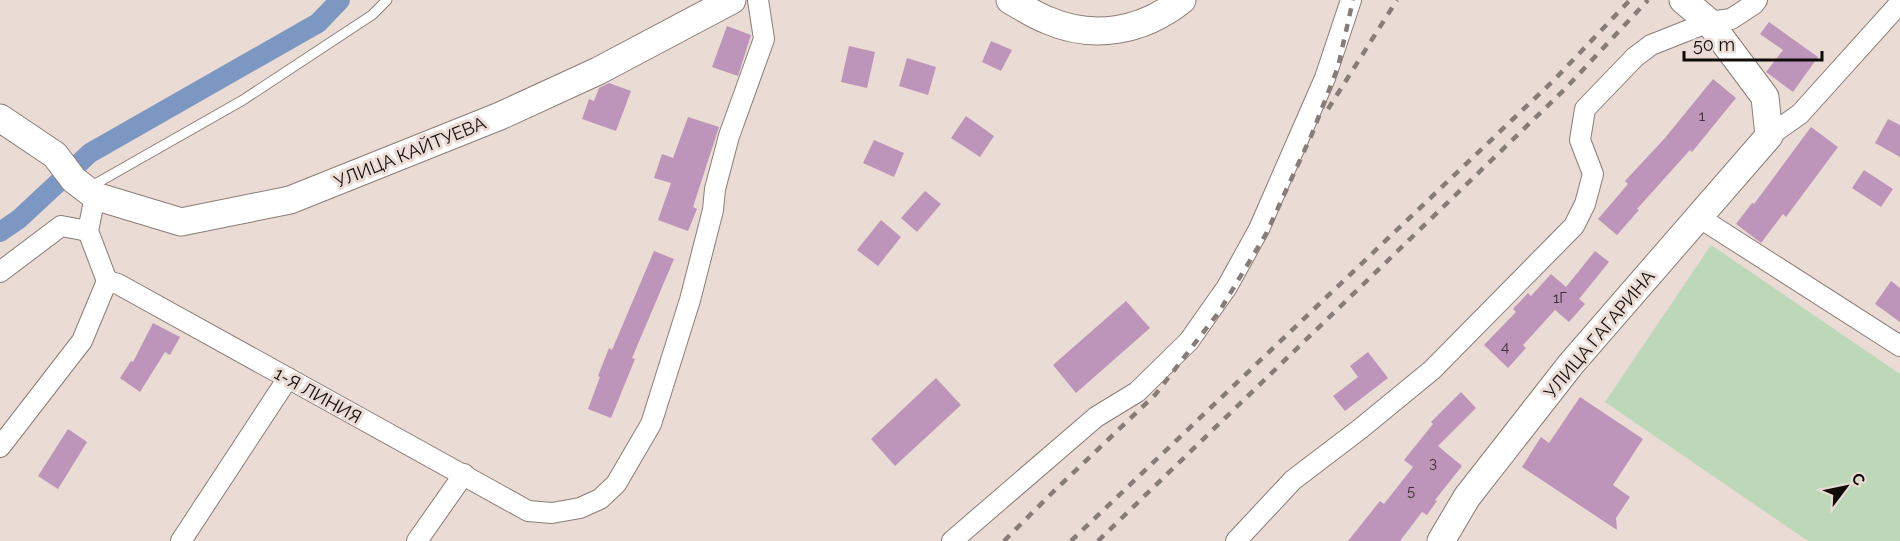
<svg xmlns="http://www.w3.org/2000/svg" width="1900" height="541" viewBox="0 0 1900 541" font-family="Raleway,sans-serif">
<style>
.green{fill:#bcd8b9}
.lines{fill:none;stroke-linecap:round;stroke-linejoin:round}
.canal{stroke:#7c97c1;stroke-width:20}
.building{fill:#be95ba}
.lane-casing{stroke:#8a7d76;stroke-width:11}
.street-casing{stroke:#8a7d76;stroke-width:22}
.secondary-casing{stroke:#8a7d76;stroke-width:29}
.lane{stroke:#fff;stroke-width:9}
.street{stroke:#fff;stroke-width:20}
.secondary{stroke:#fff;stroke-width:27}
.rail{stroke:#877d78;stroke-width:4.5;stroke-dasharray:8 8;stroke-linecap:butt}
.labels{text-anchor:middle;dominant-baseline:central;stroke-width:6;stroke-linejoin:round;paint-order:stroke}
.number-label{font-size:15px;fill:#3c2e35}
.street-label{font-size:18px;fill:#100c09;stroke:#eadbd4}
</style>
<rect width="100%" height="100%" fill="#eadbd4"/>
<path class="green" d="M1711 245 1900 374V541H1808L1605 402Z"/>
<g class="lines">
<path class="canal" d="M0 232 19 219 90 153 318 23 340 0"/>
</g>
<g class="building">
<path d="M1769 22 1818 57 1793 92 1766 72 1783 50 1760 34Z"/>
<path d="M727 26 751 35 738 76 712 67Z"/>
<path d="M991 41 1012 50 1001 71 982 62Z"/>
<path d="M849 46 875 52 867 88 841 82Z"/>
<path d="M907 58 936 67 928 95 899 86Z"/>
<path d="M1713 79 1736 98 1692 152 1690 150 1637 209 1639 210 1617 235 1598 219 1628 184 1625 181 1665 138Z"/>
<path d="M609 83 631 91 616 131 582 119 589 99 594 101 599 88Z"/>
<path d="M966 116 994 136 980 157 951 138Z"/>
<path d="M688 117 719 127 693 207 697 209 688 231 658 220 671 183 654 178 662 154 673 158Z"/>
<path d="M1888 119 1900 125V157L1875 143Z"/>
<path d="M1811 127 1838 147 1786 217 1783 214 1761 243 1736 224 1752 203 1754 204Z"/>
<path d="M874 140 904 153 894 177 863 163Z"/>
<path d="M1864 170 1893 189 1881 207 1852 188Z"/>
<path d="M925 191 941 204 917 232 901 218Z"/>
<path d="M881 220 901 237 878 266 857 250Z"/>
<path d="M654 251 674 259 632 358 635 359 611 418 588 409 600 377 598 376 609 348 612 350Z"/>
<path d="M1595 251 1609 262 1579 299 1585 304 1569 322 1555 310 1523 345 1526 348 1508 368 1484 345 1516 312 1513 309 1528 293 1531 296 1551 274 1566 287Z"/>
<path d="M1891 281 1900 288V322L1875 304Z"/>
<path d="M1126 301 1150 328 1076 393 1053 365Z"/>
<path d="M153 323 180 337 170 355 165 352 140 392 120 378 131 361 133 362Z"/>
<path d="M1368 352 1388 378 1345 411 1333 396 1358 377 1350 366Z"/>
<path d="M936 378 961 405 895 466 871 439Z"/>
<path d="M1461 392 1476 408 1438 446 1462 466 1435 500 1437 501 1427 515 1422 512 1400 541H1348L1380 501 1384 504 1413 467 1404 460 1433 424 1431 422Z"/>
<path d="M1580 397 1643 439 1613 485 1630 497 1616 518 1617 530 1522 467 1541 437 1549 443Z"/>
<path d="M68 429 87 442 58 489 38 476Z"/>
</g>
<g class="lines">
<defs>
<path id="lane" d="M90 187 243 100 372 15 387 0"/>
<g id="street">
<path d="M1769 136 1800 114 1900 3"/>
<path d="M95 196 88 231 107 281"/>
<path d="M1700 218 1900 346"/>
<path d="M0 272 61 226 88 231"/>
<path d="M107 281 118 284 528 511 552 513 580 508 600 499 616 484 651 424 690 300 713 210 715 189 729 136 764 39 758 0"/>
<path d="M0 447 82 341 107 281"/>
<path d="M181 541 288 378"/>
<path d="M417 541 464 474"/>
<path d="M952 541 1096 417 1137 392 1189 341 1227 287 1259 229 1325 78 1351 0"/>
<path d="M1236 541 1293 480 1360 429 1432 370 1574 226 1585 204 1593 174 1580 140 1585 109 1635 57 1651 45 1709 22 1731 19 1754 4 1757 0"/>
</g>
<g id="secondary">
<path d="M1010 0C1022 7 1034 15 1047 20 1093 40 1142 32 1182 0"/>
<path d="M0 118 55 155 74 180 95 196 181 222 290 200 500 116 598 71 732 0"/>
<path d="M1441 541 1467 497 1571 364 1769 136 1765 97 1709 22 1683 0"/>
</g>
</defs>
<use href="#lane" class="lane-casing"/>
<use href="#street" class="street-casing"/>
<use href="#secondary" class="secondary-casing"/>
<use href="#lane" class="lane"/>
<use href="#street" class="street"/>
<use href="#secondary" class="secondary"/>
<g class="rail">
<path d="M1328 109 1397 0"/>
<path d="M1004 541 1054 491 1155 395 1219 312 1266 234 1312 134 1338 67 1353 0"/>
<path d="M1071 541 1555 79 1630 0"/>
<path d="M1098 541 1565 89 1648 0"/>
</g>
</g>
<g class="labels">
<g class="number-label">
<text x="1702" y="116">1</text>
<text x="1560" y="298">1Г</text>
<text x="1505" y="347">4</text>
<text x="1433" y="463">3</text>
<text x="1411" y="491">5</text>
</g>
<g class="street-label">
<text transform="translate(410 152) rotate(-22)">УЛИЦА КАЙТУЕВА</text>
<text transform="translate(1599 334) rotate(-50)">УЛИЦА ГАГАРИНА</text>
<text transform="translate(318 395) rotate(29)">1-Я ЛИНИЯ</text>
</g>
</g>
<g transform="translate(1846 487) rotate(58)" stroke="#eadbd4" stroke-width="4.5" paint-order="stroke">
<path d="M0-4.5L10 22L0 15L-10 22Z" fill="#100c09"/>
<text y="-9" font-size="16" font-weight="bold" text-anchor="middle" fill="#100c09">С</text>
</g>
<path d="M1684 51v9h138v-9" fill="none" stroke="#100c09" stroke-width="3"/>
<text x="1693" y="51" font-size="18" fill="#100c09" stroke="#eadbd4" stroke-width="4.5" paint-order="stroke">50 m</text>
</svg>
